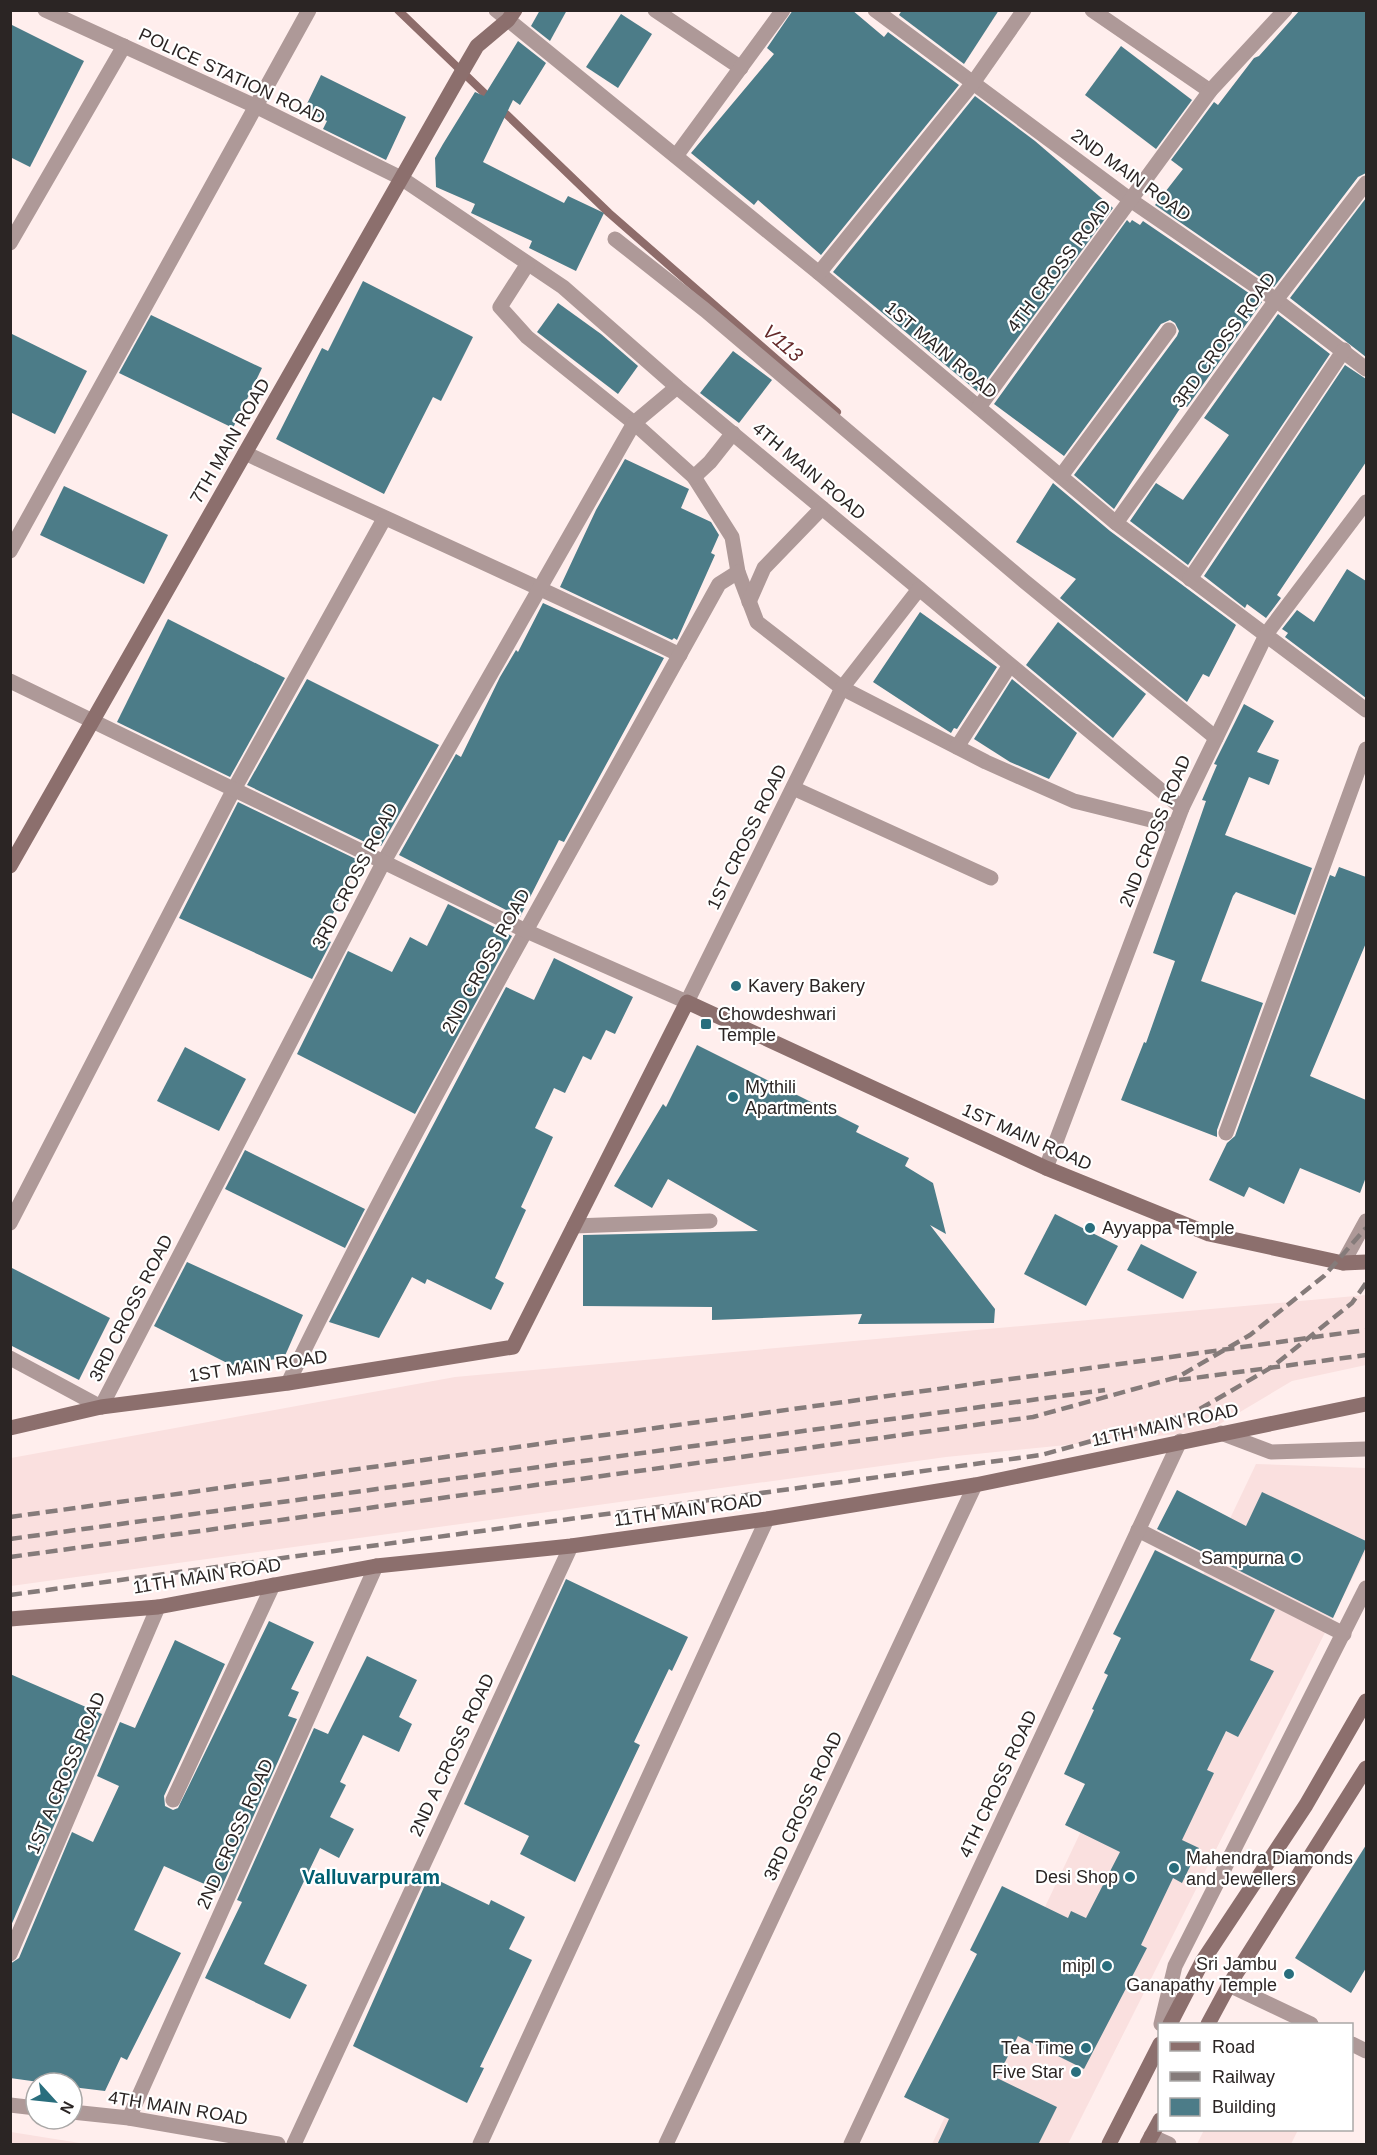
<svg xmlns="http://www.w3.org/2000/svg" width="1377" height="2155" viewBox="0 0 1377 2155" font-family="Arial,sans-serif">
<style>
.built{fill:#fae0df}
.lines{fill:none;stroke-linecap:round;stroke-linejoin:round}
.stream{stroke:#8e6c6a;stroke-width:8}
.building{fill:#4c7c88}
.service{stroke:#ae9998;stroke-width:15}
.minor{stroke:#ae9998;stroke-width:15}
.tertiary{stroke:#ae9998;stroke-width:15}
.secondary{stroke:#8c6f6d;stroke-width:15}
.rail{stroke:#857b7a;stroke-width:4.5;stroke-dasharray:12 6;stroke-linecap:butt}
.poi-dot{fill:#296e7d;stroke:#fff;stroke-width:2}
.labels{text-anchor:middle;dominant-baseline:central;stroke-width:4.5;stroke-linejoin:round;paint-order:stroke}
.street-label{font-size:18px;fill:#2b2524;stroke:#fff}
.poi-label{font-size:18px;fill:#2b2524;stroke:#fff;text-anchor:end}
.water-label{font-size:20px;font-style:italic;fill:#642929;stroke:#fff}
.neighbourhood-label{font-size:20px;font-weight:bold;fill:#005f71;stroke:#fff}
</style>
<rect width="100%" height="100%" fill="#ffeeed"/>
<g class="built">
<path d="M1366 1295V1365L1292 1381 1208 1431 946 1457 11 1586V1458L455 1377Z"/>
<path d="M1256 1464 1366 1468V1551L1068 2144H932Z"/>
<path d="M1204 2130H1298L1291 2144H1197Z"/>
<path d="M11 2132 86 2144H11Z"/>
</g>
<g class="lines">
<path class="stream" d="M398 10 609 213 837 412"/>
</g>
<g class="building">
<path d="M540 10H567L550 41 531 26Z"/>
<path d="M793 10H852L884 37 888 32 959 85 821 255 758 200 754 205 691 153 774 54 767 48Z"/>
<path d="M902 10H999L964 64 899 15Z"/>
<path d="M1300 10H1366V173L1358 177 1274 287 1155 205 1183 169 1171 160 1214 102 1218 105 1254 58 1259 56Z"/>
<path d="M621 14 652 34 618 88 586 67Z"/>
<path d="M10 24 84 61 30 167 10 157Z"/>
<path d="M518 41 546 63 520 105 513 100 483 162 564 203 568 196 604 213 576 271 529 248 532 241 471 213 475 204 436 187 435 158 443 144 475 92 484 96Z"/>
<path d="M1121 46 1192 100 1156 149 1085 95Z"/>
<path d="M321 75 406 117 386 160 323 129 327 121 304 110Z"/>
<path d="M975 96 1035 141 1113 208 978 392 833 272Z"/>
<path d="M1366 198V357L1290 298Z"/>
<path d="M1127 220 1130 223 1132 220 1140 225 1143 221 1262 302 1187 407 1183 404 1114 509 1074 475 1177 336 1179 331 1175 323 1170 320 1161 324 1064 456 994 404Z"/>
<path d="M363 281 473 337 441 401 433 397 384 494 276 439 322 348 328 351Z"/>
<path d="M558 303 601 334 638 366 618 394 537 332Z"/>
<path d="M1278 314 1330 354 1188 565 1130 521 1156 483 1183 500 1229 435 1204 418Z"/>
<path d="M151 315 262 368 233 428 119 373Z"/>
<path d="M10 333 87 371 55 434 10 412Z"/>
<path d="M733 351 772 380 739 423 700 393Z"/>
<path d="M1345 365 1366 379V462L1277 595 1281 598 1266 618 1247 604 1245 608 1204 576Z"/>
<path d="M625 459 689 489 681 508 711 522 719 535 711 553 715 555 677 640 674 638 672 640 560 587 596 510Z"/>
<path d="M1053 483 1110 531 1236 625 1209 677 1203 674 1187 702 1060 598 1076 579 1016 542Z"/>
<path d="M64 486 168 535 144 584 40 535Z"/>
<path d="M1347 569 1366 581V698L1285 637 1288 633 1282 629 1297 610 1314 622Z"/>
<path d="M543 603 664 658 564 842 559 840 520 917 399 855 456 754 461 757 500 677 516 650 518 652Z"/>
<path d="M920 612 997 667 957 729 954 728 951 733 873 682Z"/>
<path d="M168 619 285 678 230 777 117 722Z"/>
<path d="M1058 622 1146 694 1113 738 1026 665Z"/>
<path d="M307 679 439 745 381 846 370 841 369 844 247 785Z"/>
<path d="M1012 679 1077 733 1049 779 1010 762 974 739Z"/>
<path d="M1244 704 1274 721 1257 752 1279 760 1269 785 1249 777 1225 835 1312 868 1295 915 1236 892 1233 896 1201 981 1263 1003 1217 1130V1137L1121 1100 1144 1042 1146 1043 1175 961 1153 953 1206 801 1202 800 1217 765 1214 764Z"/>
<path d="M238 802 360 861 321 937 331 942 312 979 179 918Z"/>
<path d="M1339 867 1366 877V943L1310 1076 1366 1100V1177L1360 1193 1300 1168 1284 1204 1249 1187 1244 1197 1209 1180 1227 1143 1235 1136 1330 875 1335 877Z"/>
<path d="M448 904 512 936 415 1114 297 1054 348 951 392 972 410 937 427 946Z"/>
<path d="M554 958 633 997 615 1034 606 1030 591 1060 583 1056 565 1093 554 1088 535 1128 553 1137 521 1207 526 1210 495 1278 504 1283 491 1310 427 1279 425 1284 412 1277 379 1338 329 1322 506 987 534 1000Z"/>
<path d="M697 1045 859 1126 856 1132 909 1158 905 1166 933 1183 946 1234 930 1225 995 1309 994 1323 858 1324 862 1314 712 1320V1307L583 1306V1235L758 1231 668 1179 652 1208 614 1186 663 1104 666 1107Z"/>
<path d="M185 1047 246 1079 219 1131 157 1101Z"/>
<path d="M245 1150 365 1209 345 1248 225 1189Z"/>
<path d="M1055 1214 1118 1246 1086 1306 1024 1274Z"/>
<path d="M1141 1244 1197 1272 1183 1299 1127 1270Z"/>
<path d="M187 1262 303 1315 284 1358 231 1365 154 1326Z"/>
<path d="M10 1267 110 1318 79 1380 10 1345Z"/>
<path d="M1177 1490 1246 1526 1262 1492 1366 1541V1547L1333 1618 1157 1529Z"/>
<path d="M1155 1550 1275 1610 1250 1660 1274 1671 1238 1737 1226 1731 1207 1770 1214 1773 1182 1840 1199 1848 1182 1883 1173 1878 1141 1945 1147 1948 1084 2069 1018 2036 997 2078 1057 2107 1038 2145H937L949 2119 904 2097 977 1954 970 1950 1002 1886 1068 1918 1071 1911 1086 1918 1120 1852 1065 1825 1085 1784 1064 1774 1094 1710 1092 1709 1108 1675 1104 1673 1121 1638 1113 1634Z"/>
<path d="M566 1579 688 1637 672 1671 669 1669 634 1742 640 1745 575 1882 520 1854 529 1836 464 1804Z"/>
<path d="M269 1621 314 1642 291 1689 299 1692 288 1716 297 1719 220 1891 164 1866 134 1930 181 1953 127 2060 121 2057 105 2091 72 2087V2083H46L10 2078V1964L19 1958 72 1832 93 1842 119 1786 97 1776 120 1722 135 1728 175 1640 225 1664 164 1796 165 1806 173 1810 178 1808Z"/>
<path d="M367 1656 417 1680 399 1717 412 1724 399 1752 363 1735 340 1782 346 1785 330 1817 354 1829 339 1858 320 1848 264 1964 307 1985 290 2019 205 1978 242 1902 237 1900 314 1728 328 1734Z"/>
<path d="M10 1674 102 1714 10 1928Z"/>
<path d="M1366 1845V1968L1351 1993 1295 1958Z"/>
<path d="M429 1876 489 1905 491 1900 525 1917 509 1949 532 1960 480 2067 484 2068 467 2103 353 2046Z"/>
</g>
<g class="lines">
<g class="service">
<path d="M574 1226 710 1221"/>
<path d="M1138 1530 1344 1634"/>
</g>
<g class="minor">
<path d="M45 10 255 106 401 178 563 287 677 387 1182 808"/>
<path d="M496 10 819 273 1116 523 1366 710"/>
<path d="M655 10 741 68"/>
<path d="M875 10 1132 201 1276 300 1366 369"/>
<path d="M1092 10 1210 91"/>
<path d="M676 156 783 10"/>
<path d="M615 239 705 310 1024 581 1216 738"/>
<path d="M10 243 124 46"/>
<path d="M527 265 500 307 527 337 634 423 694 477 732 537 738 572 757 622 842 688 986 762 1074 801 1175 826"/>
<path d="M819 273 973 83 1024 10"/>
<path d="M979 407 1210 91 1285 10"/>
<path d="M245 453C390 521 536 585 680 655"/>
<path d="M1061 476 1169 330"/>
<path d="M694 477 710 462 733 433"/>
<path d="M1116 523 1276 300 1366 183"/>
<path d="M10 551 309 10"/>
<path d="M1190 579 1344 350"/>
<path d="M749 602 764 568 822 508"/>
<path d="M957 747 1010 665"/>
<path d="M793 788 991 878"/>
<path d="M687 1002 842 688 919 589"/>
<path d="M1226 1133 1366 749"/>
<path d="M1046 1168 1182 808 1267 633 1366 502"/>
<path d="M10 1223 233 791 384 519"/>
<path d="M1343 1263 1366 1221"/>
<path d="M288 1383C421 1110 572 850 719 584L738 572"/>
<path d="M101 1407 383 863 634 423 677 387"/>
<path d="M1221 1433 1271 1452 1366 1449"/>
<path d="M173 1800 273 1585"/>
<path d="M10 1954 158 1607"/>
<path d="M1229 1985 1311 2024"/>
<path d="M1161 2024 1175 1966 1366 1588"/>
<path d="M1352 2044 1366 2051"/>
<path d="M129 2118 376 1566"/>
<path d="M1151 2136 1169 2144"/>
<path d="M294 2144 571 1546"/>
<path d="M480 2144 767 1519"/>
<path d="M666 2144 975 1485"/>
<path d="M851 2144 1180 1441"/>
</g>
<g class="tertiary">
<path d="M10 681 524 930 687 1002"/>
<path d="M10 1358 101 1407"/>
<path d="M10 2105 36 2108"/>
<path d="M72 2112 129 2118 278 2144"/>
</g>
<g class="secondary">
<path d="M10 866 459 77 477 46 508 20 515 10"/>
<path d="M10 1428 101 1407 288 1383 513 1347 687 1002 1046 1168 1209 1234 1343 1263 1366 1262"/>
<path d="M10 1619 158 1607 376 1566 571 1546 767 1519 975 1485 1366 1404"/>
<path d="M1170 2024 1202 1962 1306 1805 1366 1701"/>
<path d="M1208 2024 1229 1985 1366 1768"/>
<path d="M1109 2144 1160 2044"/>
<path d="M1147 2144 1160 2120"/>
</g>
<g class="rail">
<path d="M1179 1380 1366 1355"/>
<path d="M10 1517 1366 1330"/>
<path d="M10 1539 1105 1390"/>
<path d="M10 1557 1033 1417 1178 1377 1250 1335 1324 1276 1366 1228"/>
<path d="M10 1595 1041 1455 1193 1413 1272 1367 1352 1303 1366 1283"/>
</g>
</g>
<g class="poi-dot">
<circle cx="736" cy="986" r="6"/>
<rect x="700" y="1018" width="12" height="12" rx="3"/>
<circle cx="733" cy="1097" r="6"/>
<circle cx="1090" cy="1228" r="6"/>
<circle cx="1296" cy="1558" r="6"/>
<circle cx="1174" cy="1868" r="6"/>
<circle cx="1130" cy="1877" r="6"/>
<circle cx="1107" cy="1966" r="6"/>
<circle cx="1289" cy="1974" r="6"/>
<circle cx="1086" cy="2048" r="6"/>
<circle cx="1076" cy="2072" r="6"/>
</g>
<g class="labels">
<g class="street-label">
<text transform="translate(232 76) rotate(25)">POLICE STATION ROAD</text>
<text transform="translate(1131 175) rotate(36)">2ND MAIN ROAD</text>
<text transform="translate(1059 266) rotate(-53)">4TH CROSS ROAD</text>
<text transform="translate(1224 340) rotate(-54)">3RD CROSS ROAD</text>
<text transform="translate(941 350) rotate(40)">1ST MAIN ROAD</text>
<text transform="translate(230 441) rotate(-60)">7TH MAIN ROAD</text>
<text transform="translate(809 471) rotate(40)">4TH MAIN ROAD</text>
<text transform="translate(1155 831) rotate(-68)">2ND CROSS ROAD</text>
<text transform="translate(747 837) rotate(-64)">1ST CROSS ROAD</text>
<text transform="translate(355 876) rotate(-62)">3RD CROSS ROAD</text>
<text transform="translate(486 961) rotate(-61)">2ND CROSS ROAD</text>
<text transform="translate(1027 1137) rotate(24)">1ST MAIN ROAD</text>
<text transform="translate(131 1308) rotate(-63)">3RD CROSS ROAD</text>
<text transform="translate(258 1366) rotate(-8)">1ST MAIN ROAD</text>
<text transform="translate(1165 1425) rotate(-12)">11TH MAIN ROAD</text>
<text transform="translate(688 1510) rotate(-8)">11TH MAIN ROAD</text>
<text transform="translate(207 1576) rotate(-9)">11TH MAIN ROAD</text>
<text transform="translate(452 1755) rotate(-65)">2ND A CROSS ROAD</text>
<text transform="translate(66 1773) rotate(-67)">1ST A CROSS ROAD</text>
<text transform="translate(998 1784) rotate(-65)">4TH CROSS ROAD</text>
<text transform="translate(803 1806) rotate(-65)">3RD CROSS ROAD</text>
<text transform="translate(235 1834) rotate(-66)">2ND CROSS ROAD</text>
<text transform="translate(178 2108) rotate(9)">4TH MAIN ROAD</text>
</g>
<g class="poi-label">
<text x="748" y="986" text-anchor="start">Kavery Bakery</text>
<text x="718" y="1014" text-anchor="start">Chowdeshwari<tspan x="718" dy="21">Temple</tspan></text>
<text x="745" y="1087" text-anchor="start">Mythili<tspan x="745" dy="21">Apartments</tspan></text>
<text x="1102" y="1228" text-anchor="start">Ayyappa Temple</text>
<text x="1284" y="1558">Sampurna</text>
<text x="1186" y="1858" text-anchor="start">Mahendra Diamonds<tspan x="1186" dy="21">and Jewellers</tspan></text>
<text x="1118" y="1877">Desi Shop</text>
<text x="1277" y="1964">Sri Jambu<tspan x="1277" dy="21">Ganapathy Temple</tspan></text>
<text x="1095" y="1966">mipl</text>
<text x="1074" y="2048">Tea Time</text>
<text x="1064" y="2072">Five Star</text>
</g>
<g class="water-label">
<text transform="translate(783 343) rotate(41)">V113</text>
</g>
<g class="neighbourhood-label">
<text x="371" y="1877">Valluvarpuram</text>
</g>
</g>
<rect width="1377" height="2155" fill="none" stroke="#2b2524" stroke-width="24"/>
<rect x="1158" y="2023" width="195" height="108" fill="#ffffff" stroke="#aaa8a7" stroke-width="1.5"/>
<rect x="1170" y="2042" width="30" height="9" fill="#8c6f6d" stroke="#aaa8a7" stroke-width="1.5"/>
<text x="1212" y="2053" font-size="18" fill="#2b2524">Road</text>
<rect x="1170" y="2072" width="30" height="9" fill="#857b7a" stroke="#aaa8a7" stroke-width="1.5"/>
<text x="1212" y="2083" font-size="18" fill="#2b2524">Railway</text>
<rect x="1170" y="2098" width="30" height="18" fill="#4c7c88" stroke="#aaa8a7" stroke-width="1.5"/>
<text x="1212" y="2113" font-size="18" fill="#2b2524">Building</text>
<g transform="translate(54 2101) rotate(117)"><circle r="28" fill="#ffffff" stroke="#aaa8a7" stroke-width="1.5"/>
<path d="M0-4.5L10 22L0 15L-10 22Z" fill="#296e7d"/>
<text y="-9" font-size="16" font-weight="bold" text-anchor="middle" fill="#2b2524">N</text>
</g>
</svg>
